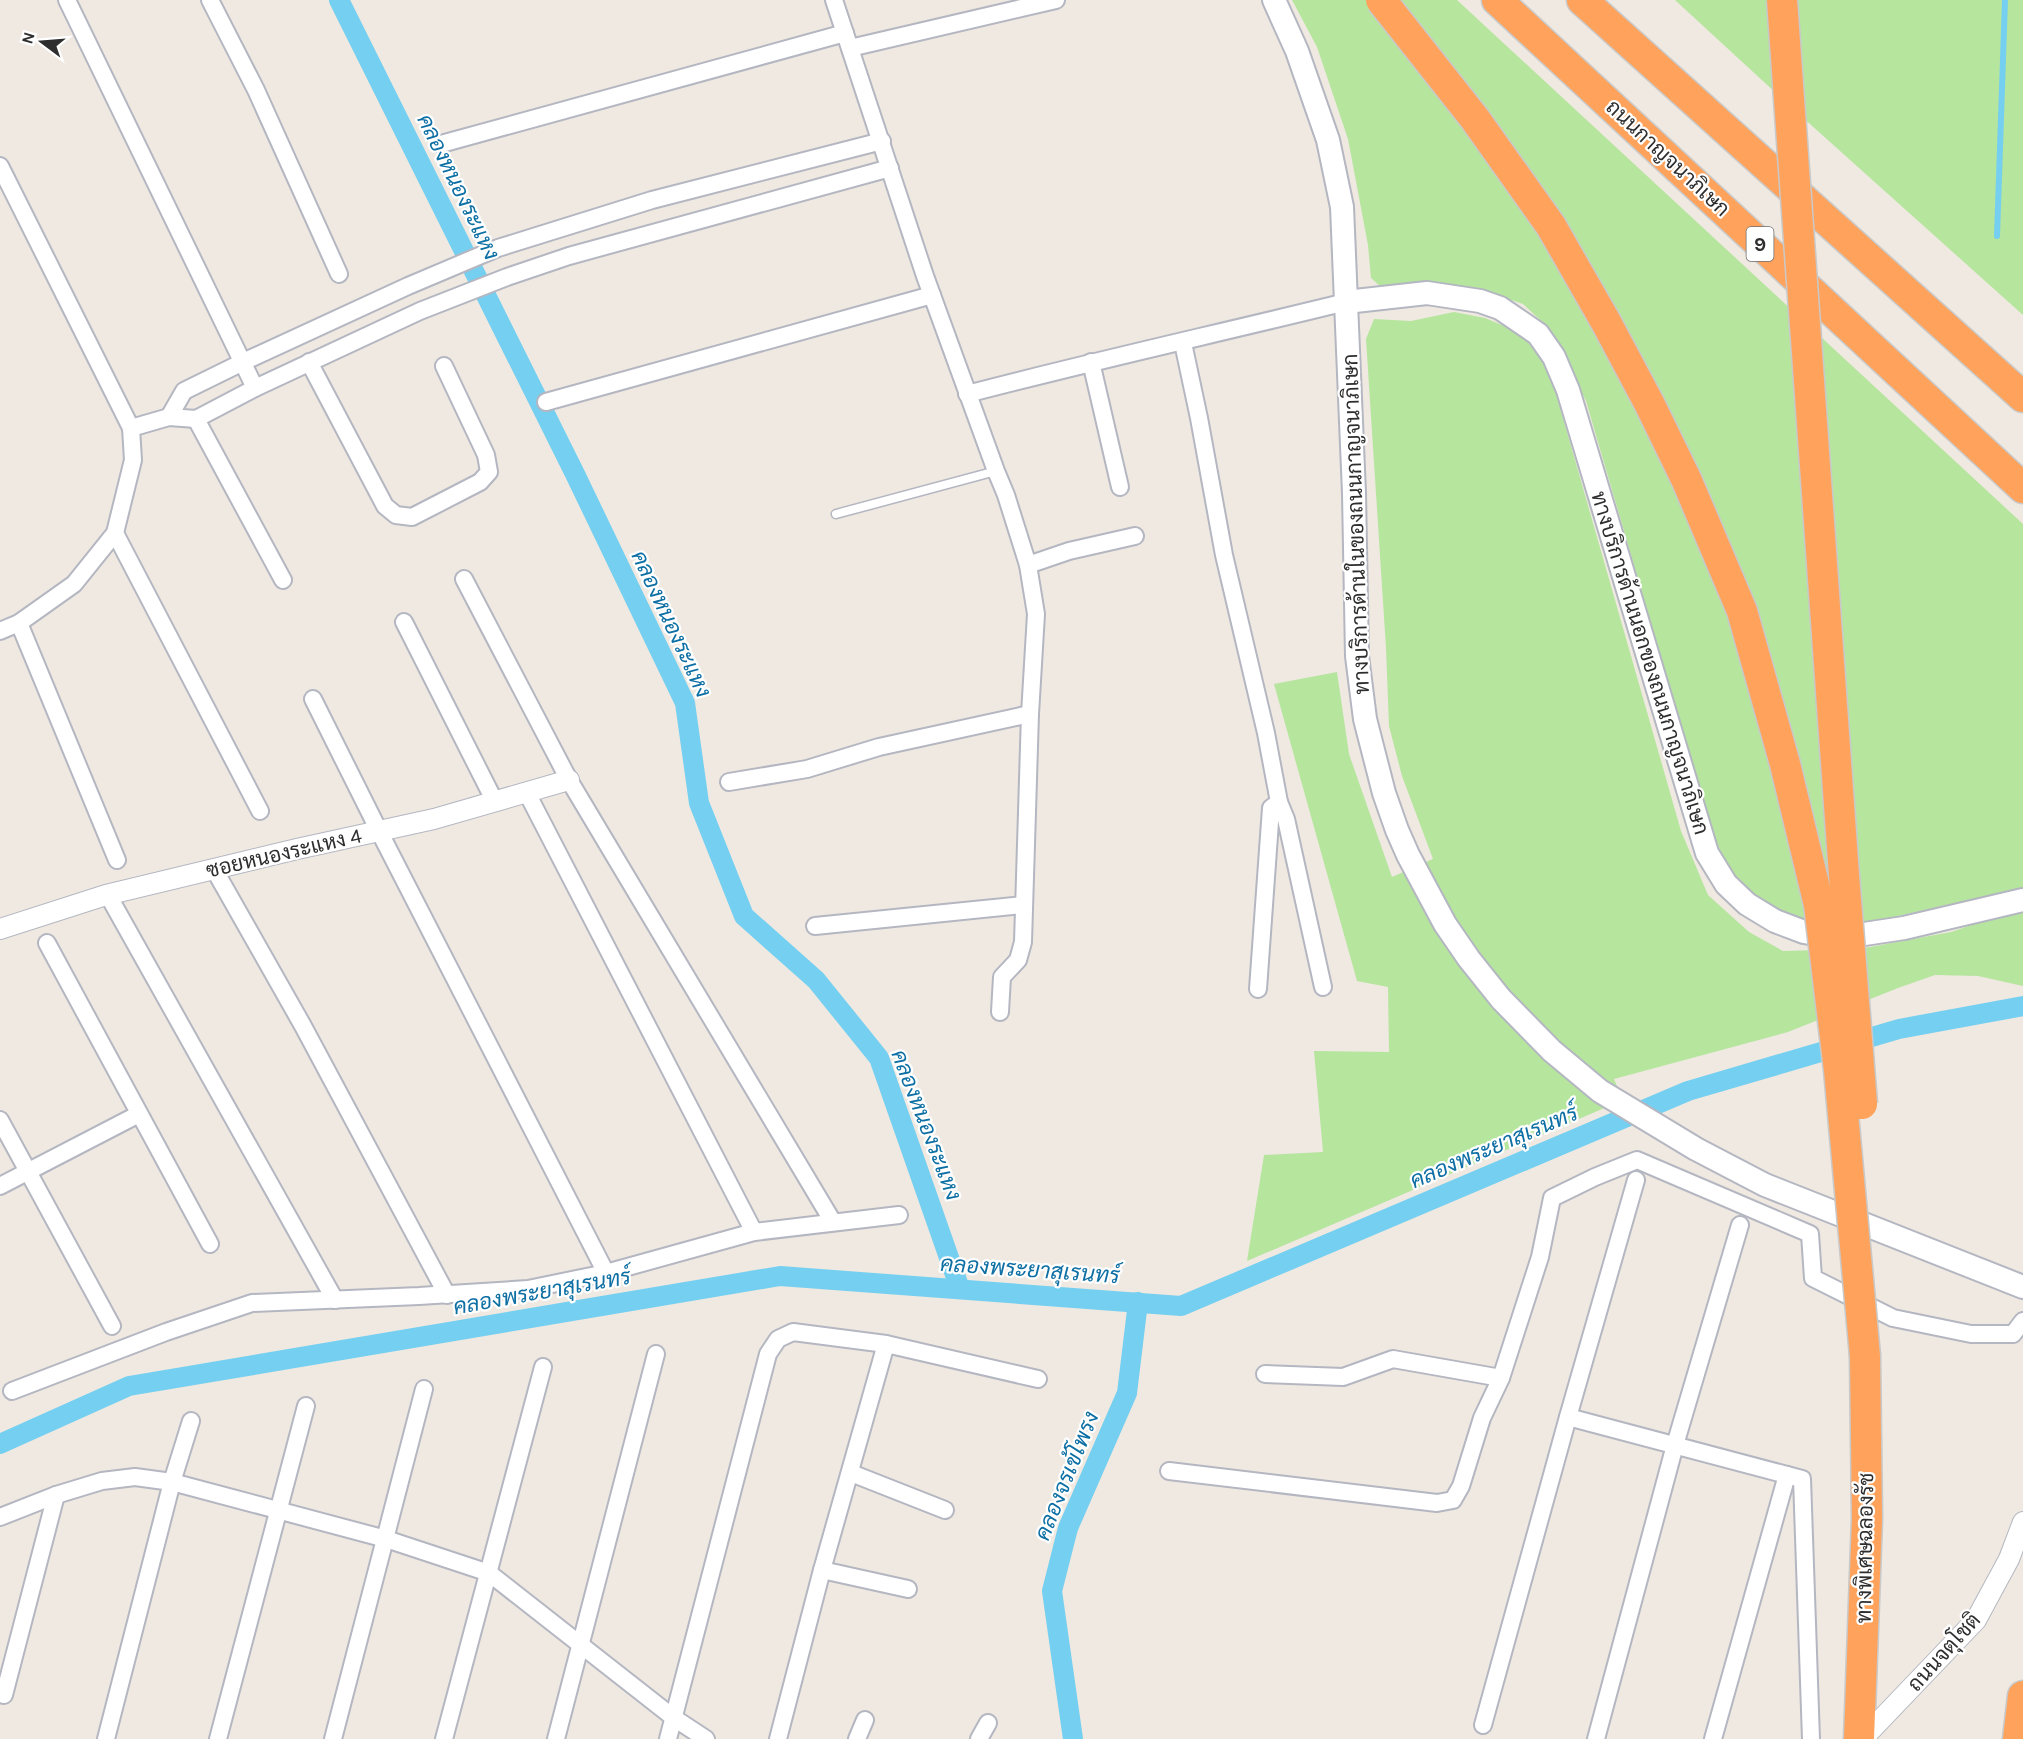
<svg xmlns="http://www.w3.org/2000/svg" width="2023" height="1739" viewBox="0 0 2023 1739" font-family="Karla,Sarabun,sans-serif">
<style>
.green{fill:#b6e59e}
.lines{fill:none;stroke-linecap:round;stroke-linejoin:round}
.stream{stroke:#75cff0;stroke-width:6}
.canal{stroke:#75cff0;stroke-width:20}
.service-casing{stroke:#b4b7c1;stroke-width:11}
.minor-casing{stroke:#b4b7c1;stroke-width:20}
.tertiary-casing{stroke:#b4b7c1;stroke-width:22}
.secondary-casing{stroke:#b4b7c1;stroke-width:26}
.motorway-casing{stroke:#c9c9c9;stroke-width:33}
.service{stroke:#fff;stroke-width:8}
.minor{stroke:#fff;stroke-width:16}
.tertiary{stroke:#fff;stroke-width:20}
.secondary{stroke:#fff;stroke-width:22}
.motorway{stroke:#ffa35c;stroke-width:30}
.motorway-bridge-casing{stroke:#c9c9c9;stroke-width:33;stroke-linecap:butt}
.motorway-bridge{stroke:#ffa35c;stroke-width:30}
.labels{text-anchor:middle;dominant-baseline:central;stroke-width:4.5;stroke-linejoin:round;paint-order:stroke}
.shield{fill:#fff;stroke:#6d6d6d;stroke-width:1.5}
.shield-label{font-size:20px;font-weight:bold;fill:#2e2e2e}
.street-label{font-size:21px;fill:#2e2e2e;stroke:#fff}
.water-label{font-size:22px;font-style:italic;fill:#0d6fa3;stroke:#fff}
</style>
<rect width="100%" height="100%" fill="#efe9e1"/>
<g class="green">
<path d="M1292 0H1457L2023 524V888L1867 923 1829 926 1799 921 1764 908 1745 889 1726 864 1711 829 1586 401 1549 328 1523 304 1476 288 1449 286 1381 287 1371 278 1368 245 1348 139 1317 47Z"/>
<path d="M1675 0H2023V315L1801 116Z"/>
<path d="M1454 312 1485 318 1521 333 1549 369 1681 831 1708 895 1749 932 1783 951 1859 949 1951 932 1989 919 2023 912V986L1978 976 1935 975 1898 988 1788 1032 1614 1079 1623 1100 1247 1261 1264 1155 1323 1152 1314 1051 1389 1052 1388 987 1357 981 1274 684 1337 672 1349 754 1392 877 1433 859 1402 776 1389 726 1386 648 1366 339 1374 319 1411 321Z"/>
</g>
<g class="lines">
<path class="stream" d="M1997 236 2005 0"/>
<g class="canal">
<path d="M339 0 575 474 685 703 699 803 744 916 816 980 879 1058 960 1289"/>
<path d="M0 1444 129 1386 780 1276 1181 1306 1688 1091 1899 1029 2023 1006"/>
<path d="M1073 1739 1052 1591 1068 1528 1127 1393 1138 1302"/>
</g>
<defs>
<path id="service" d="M836 514 996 471"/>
<g id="minor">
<path d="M67 0 255 388"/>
<path d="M210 0 256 90 339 274"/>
<path d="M834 0 925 276 996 471 1006 495 1028 565 1036 614 1030 714 1023 942 1018 960 1002 977 1000 1012"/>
<path d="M850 48 1056 0"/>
<path d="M441 144 845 33"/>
<path d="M0 166 131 428"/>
<path d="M1183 343 1199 418 1224 555 1266 733 1279 802 1286 819 1323 987"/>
<path d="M309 362 385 506 396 515 412 517 480 482 489 472 486 455 444 366"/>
<path d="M1091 362 1120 487"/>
<path d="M967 394C1093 361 1220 333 1346 302"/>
<path d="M546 402 932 295"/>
<path d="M169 417 184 391 243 362 408 286 498 248 652 200 882 141"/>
<path d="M196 419 283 580"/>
<path d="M115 533 260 811"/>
<path d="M1028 565 1069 551 1135 536"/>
<path d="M464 579 569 780 833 1222"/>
<path d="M404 622 495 802"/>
<path d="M19 623 117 860"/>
<path d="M0 631 19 623 74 584 115 533 133 460 131 428 169 417 196 419 255 388 420 311 507 277 569 256 890 168"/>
<path d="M313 699 379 831 606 1273"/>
<path d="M729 782 807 769 879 747 1030 714"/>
<path d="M527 793 754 1232"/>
<path d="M214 869 303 1026 447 1295"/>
<path d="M108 895 335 1300"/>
<path d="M815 926 1023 905"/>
<path d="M47 943 210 1244"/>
<path d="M1258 989 1271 808 1279 802"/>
<path d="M0 1120 112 1326"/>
<path d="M0 1186 139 1114"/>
<path d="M1265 1374 1343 1377 1393 1359 1501 1378"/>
<path d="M12 1391 166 1332 252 1303 419 1296 528 1289 606 1273 754 1232 899 1215"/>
<path d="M1568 1417 1802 1479 1811 1739"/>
<path d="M1169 1471 1437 1503 1453 1500 1461 1486 1482 1418 1501 1378 1540 1257 1552 1198 1595 1177 1637 1160 1810 1234 1813 1278 1893 1318 1971 1334H2013L2023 1321"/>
<path d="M851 1473 945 1510"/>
<path d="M0 1517 56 1495 102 1481 135 1477 172 1482 386 1539 489 1573 674 1718 706 1739"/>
<path d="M822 1570 908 1589"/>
<path d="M4 1695 56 1495"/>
<path d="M1483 1725 1568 1417 1636 1180"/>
<path d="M106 1739 172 1482 191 1421"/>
<path d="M218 1739 306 1406"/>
<path d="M333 1739 424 1389"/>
<path d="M444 1739 543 1367"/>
<path d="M556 1739 656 1354"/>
<path d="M668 1739 768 1354 778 1339 793 1332 886 1344 1038 1379"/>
<path d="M778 1739 822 1570 886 1344"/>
<path d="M857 1739 865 1720"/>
<path d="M979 1739 988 1723"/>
<path d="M1596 1739 1675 1445 1740 1225"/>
<path d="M1713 1739 1787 1475"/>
</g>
<g id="tertiary">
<path d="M0 929 106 895 297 849 434 819 569 780"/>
<path d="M1865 1739 1869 1732 1976 1620 2009 1559 2023 1522"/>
</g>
<g id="secondary">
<path d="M1274 0 1297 51 1328 140 1342 207 1354 493 1357 656 1365 719 1384 793 1397 830 1408 855 1445 924 1469 959 1501 999 1552 1051 1600 1091 1696 1149 1765 1185 2023 1287"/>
<path d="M1346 302 1427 293 1480 301 1500 308 1538 334 1554 357 1568 390 1707 853 1726 884 1747 904 1775 921 1804 932 1838 938 1904 928 2023 900"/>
</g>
<g id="motorway">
<path d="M1497 0 2023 488"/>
<path d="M1582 0 2023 397"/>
<path d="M1859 1739 1867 1519 1865 1356"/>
<path d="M2018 1739 2023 1696"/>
</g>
</defs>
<use href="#service" class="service-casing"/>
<use href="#minor" class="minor-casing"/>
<use href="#tertiary" class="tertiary-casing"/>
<use href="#secondary" class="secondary-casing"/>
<use href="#motorway" class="motorway-casing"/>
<use href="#service" class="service"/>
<use href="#minor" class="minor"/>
<use href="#tertiary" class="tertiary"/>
<use href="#secondary" class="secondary"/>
<use href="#motorway" class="motorway"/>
<defs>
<g id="motorway-bridge">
<path d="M1381 0 1475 119 1551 226 1607 324 1650 405 1687 481 1742 611 1785 764 1819 905 1839 1070 1865 1356"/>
<path d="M1782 0 1844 875 1862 1104"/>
</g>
</defs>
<use href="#motorway-bridge" class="motorway-bridge-casing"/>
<use href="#motorway-bridge" class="motorway-bridge"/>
</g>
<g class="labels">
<rect class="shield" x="1746.5" y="227" width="27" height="34" rx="4.5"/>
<g class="shield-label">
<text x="1760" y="244">9</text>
</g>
<g class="street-label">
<text transform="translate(1668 158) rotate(43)">ถนนกาญจนาภิเษก</text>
<text transform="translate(1356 524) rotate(-92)">ทางบริการด้านในของถนนกาญจนาภิเษก</text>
<text transform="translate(1650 663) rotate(73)">ทางบริการด้านนอกของถนนกาญจนาภิเษก</text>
<text transform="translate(284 853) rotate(-13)">ซอยหนองระแหง 4</text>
<text transform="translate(1865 1548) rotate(-89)">ทางพิเศษฉลองรัช</text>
<text transform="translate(1944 1652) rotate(-48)">ถนนจตุโชติ</text>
</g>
<g class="water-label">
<text transform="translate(458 187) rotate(64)">คลองหนองระแหง</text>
<text transform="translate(671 624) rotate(65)">คลองหนองระแหง</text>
<text transform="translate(926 1125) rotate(69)">คลองหนองระแหง</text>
<text transform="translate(1494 1147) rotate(-23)">คลองพระยาสุเรนทร์</text>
<text transform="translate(1030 1270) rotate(4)">คลองพระยาสุเรนทร์</text>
<text transform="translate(542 1292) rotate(-10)">คลองพระยาสุเรนทร์</text>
<text transform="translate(1067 1476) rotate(-68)">คลองจรเข้โพรง</text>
</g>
</g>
<g transform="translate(42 42) rotate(286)" stroke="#ffffff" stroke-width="4.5" paint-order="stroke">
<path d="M0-4.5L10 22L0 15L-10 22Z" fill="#2e2e2e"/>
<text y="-9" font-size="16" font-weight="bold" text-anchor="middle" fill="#2e2e2e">N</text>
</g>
</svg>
